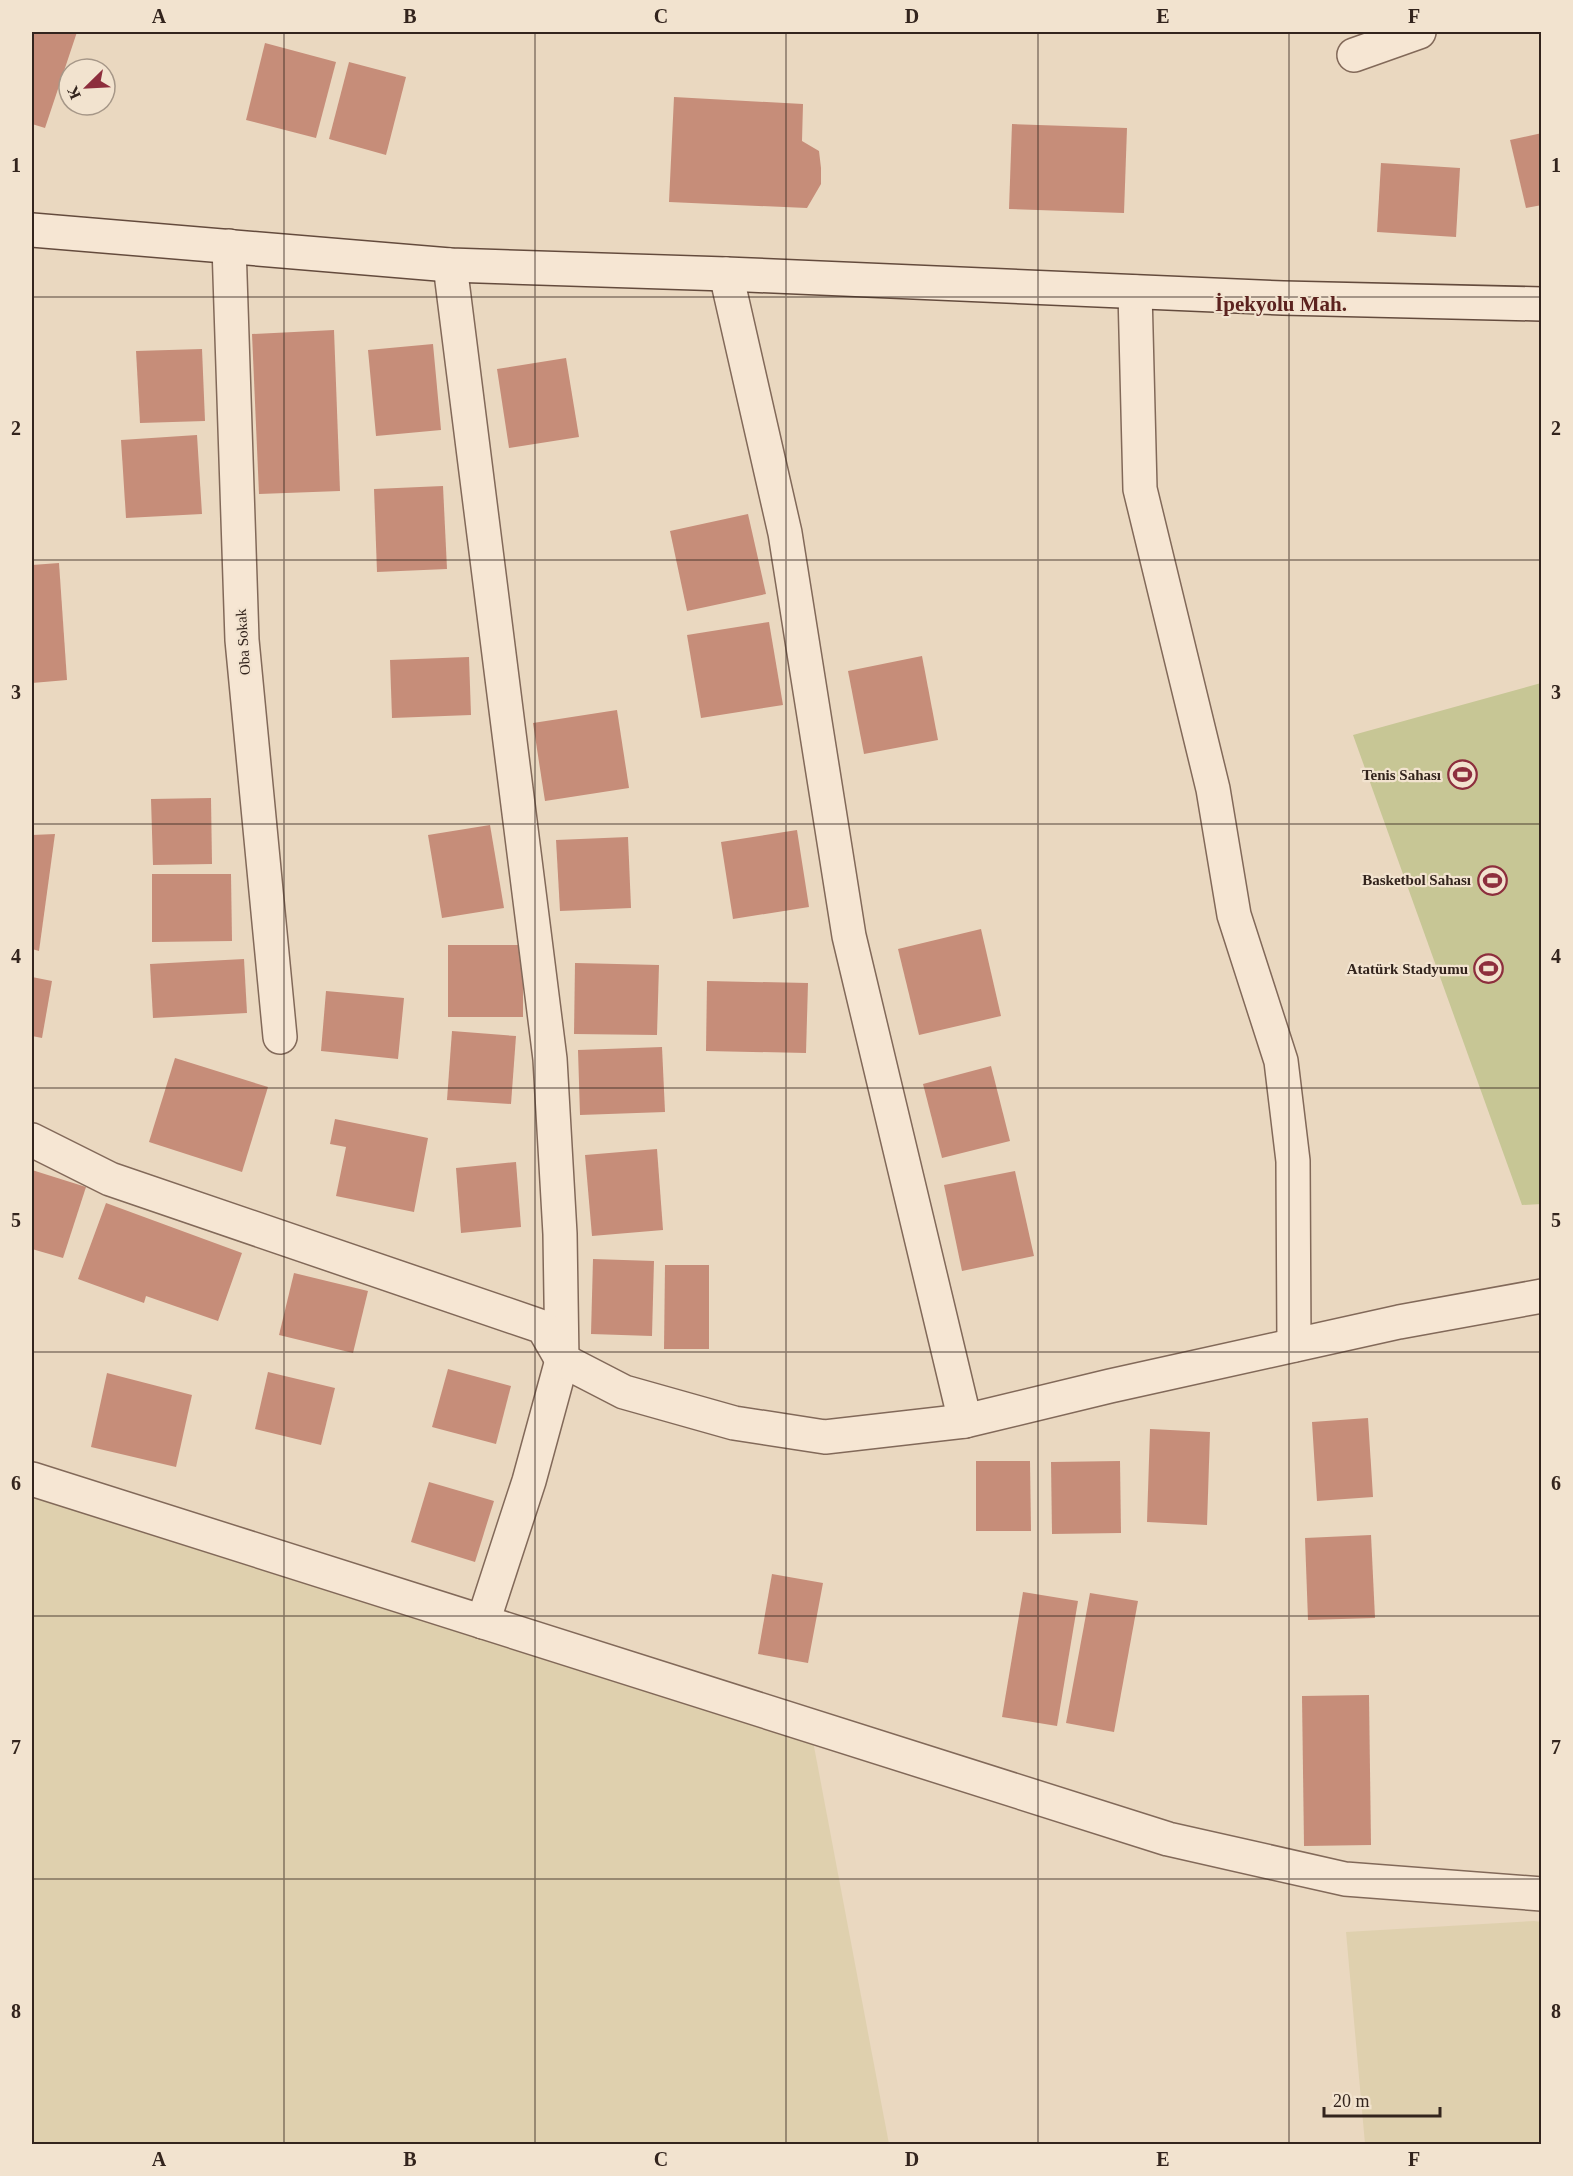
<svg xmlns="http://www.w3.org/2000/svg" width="1573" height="2176" viewBox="0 0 1573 2176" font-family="'Times New Roman',serif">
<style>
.farmland{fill:#dfd0ae}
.green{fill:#c7c695}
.building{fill:#c68d79}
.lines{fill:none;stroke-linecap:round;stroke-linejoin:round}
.minor-casing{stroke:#826959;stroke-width:36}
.secondary-casing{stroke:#644b3d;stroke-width:36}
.minor{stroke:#f6e6d3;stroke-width:33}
.secondary{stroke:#f6e6d3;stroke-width:33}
.grid{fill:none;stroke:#33241d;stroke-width:1.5;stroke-opacity:0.55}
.labels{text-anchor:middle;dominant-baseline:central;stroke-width:4.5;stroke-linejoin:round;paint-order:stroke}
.street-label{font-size:15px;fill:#33241d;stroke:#f2e3cf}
.poi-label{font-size:15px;font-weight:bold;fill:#33241d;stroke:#f2e3cf;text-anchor:end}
.district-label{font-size:21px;font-weight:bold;fill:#5c231f;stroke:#f2e3cf}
.neatline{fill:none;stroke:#33241d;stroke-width:2}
.grid-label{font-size:20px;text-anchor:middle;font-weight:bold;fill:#33241d}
</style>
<rect width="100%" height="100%" fill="#ead8c0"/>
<g class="farmland">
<path d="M32 1479 810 1725 889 2144H32Z"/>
<path d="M1534 1921 1542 1922 1541 2144H1365L1346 1932Z"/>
</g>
<path class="green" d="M1541 683 1542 1204 1522 1205 1353 735Z"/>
<g class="building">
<path d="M32 32H77L45 128 32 124Z"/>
<path d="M265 43 336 62 316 138 246 120Z"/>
<path d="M349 62 406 77 386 155 329 139Z"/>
<path d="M674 97 803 104 802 141 819 151 821 168V184L807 208 669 202Z"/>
<path d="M1012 124 1127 128 1124 213 1009 209Z"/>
<path d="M1542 133V205L1526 208 1510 140Z"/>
<path d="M1381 163 1460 168 1456 237 1377 232Z"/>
<path d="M334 330 340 491 259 494 252 334Z"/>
<path d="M433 344 441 430 376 436 368 350Z"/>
<path d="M202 349 205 421 140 423 136 351Z"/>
<path d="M566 358 579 437 509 448 497 369Z"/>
<path d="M197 435 202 514 126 518 121 440Z"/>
<path d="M443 486 447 569 377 572 374 489Z"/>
<path d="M748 514 766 594 687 611 670 531Z"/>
<path d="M59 563 67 680 32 683V565Z"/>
<path d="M769 622 783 705 701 718 687 635Z"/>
<path d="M922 656 938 740 864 754 848 671Z"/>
<path d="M469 657 471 715 392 718 390 660Z"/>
<path d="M617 710 629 788 545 801 533 723Z"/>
<path d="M211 798 212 864 153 865 151 799Z"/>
<path d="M490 825 504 908 442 918 428 835Z"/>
<path d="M797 830 809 907 733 919 721 842Z"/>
<path d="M55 834 39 951 32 949V835Z"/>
<path d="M628 837 631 908 560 911 556 840Z"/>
<path d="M152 874H231L232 941 152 942Z"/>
<path d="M981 929 1001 1016 919 1035 898 949Z"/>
<rect x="448" y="945" width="75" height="72"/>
<path d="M244 959 247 1013 153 1018 150 964Z"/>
<path d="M575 963 659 965 657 1035 574 1034Z"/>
<path d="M32 977 52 981 42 1038 32 1036Z"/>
<path d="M707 981 808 983 806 1053 706 1051Z"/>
<path d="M326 991 404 998 398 1059 321 1051Z"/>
<path d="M452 1031 516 1036 511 1104 447 1100Z"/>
<path d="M662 1047 665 1112 580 1115 578 1050Z"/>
<path d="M175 1058 268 1087 242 1172 149 1142Z"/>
<path d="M991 1066 1010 1141 942 1158 923 1084Z"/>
<path d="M335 1119 428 1138 414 1212 336 1196 346 1147 330 1144Z"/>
<path d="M657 1149 663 1230 592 1236 585 1155Z"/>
<path d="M516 1162 521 1227 461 1233 456 1168Z"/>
<path d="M32 1170 86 1187 63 1258 32 1249Z"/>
<path d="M1015 1171 1034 1256 962 1271 944 1185Z"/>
<path d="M106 1203 242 1253 218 1321 146 1296 144 1303 78 1279Z"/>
<path d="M593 1259 654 1261 652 1336 591 1334Z"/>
<path d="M665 1265H709V1349H664Z"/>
<path d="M294 1273 368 1291 353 1353 279 1335Z"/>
<path d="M448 1369 511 1386 496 1444 432 1427Z"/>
<path d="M268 1372 335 1388 321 1445 255 1429Z"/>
<path d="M107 1373 192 1395 176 1467 91 1447Z"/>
<path d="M1368 1418 1373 1497 1317 1501 1312 1422Z"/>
<path d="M1150 1429 1210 1432 1207 1525 1147 1522Z"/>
<path d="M976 1461H1030L1031 1531H976Z"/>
<path d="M1120 1461 1121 1533 1052 1534 1051 1462Z"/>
<path d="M429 1482 494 1501 475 1562 411 1542Z"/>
<path d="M1371 1535 1375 1618 1308 1620 1305 1538Z"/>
<path d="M772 1574 823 1583 808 1663 758 1654Z"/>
<path d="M1023 1592 1078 1601 1057 1726 1002 1717Z"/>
<path d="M1090 1593 1138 1601 1114 1732 1066 1723Z"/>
<path d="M1369 1695 1371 1845 1304 1846 1302 1696Z"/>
</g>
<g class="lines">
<defs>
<g id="minor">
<path d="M1354 55 1419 32"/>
<path d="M229 246 242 640 280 1037"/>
<path d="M450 265 550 1059 560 1234 562 1360 529 1481 483 1622"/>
<path d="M726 274 785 533 849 936 965 1421"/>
<path d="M1135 292 1140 489 1213 789 1234 915 1281 1061 1293 1161 1294 1345"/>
<path d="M32 1140 110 1179 543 1327 562 1360 624 1392 734 1423 825 1437 965 1421 1110 1386 1399 1322 1542 1296"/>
<path d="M32 1479 1168 1839 1345 1879 1542 1894"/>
</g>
<path id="secondary" d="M32 230 450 265 726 274 1283 298 1542 304"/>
</defs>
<use href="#minor" class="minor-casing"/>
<use href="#secondary" class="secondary-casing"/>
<use href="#minor" class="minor"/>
<use href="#secondary" class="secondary"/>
</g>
<path class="grid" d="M284 32V2144M535 32V2144M786 32V2144M1038 32V2144M1289 32V2144M32 297H1542M32 560H1542M32 824H1542M32 1088H1542M32 1352H1542M32 1616H1542M32 1879H1542"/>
<defs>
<symbol id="stadium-ring" viewBox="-11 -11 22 22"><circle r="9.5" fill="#f2e3cf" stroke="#8d2e3d" stroke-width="1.5"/><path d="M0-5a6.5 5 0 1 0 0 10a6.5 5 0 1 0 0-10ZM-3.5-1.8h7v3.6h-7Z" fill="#8d2e3d"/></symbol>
</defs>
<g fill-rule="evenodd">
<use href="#stadium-ring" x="1446" y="758" width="33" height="33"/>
<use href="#stadium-ring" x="1476" y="864" width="33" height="33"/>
<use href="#stadium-ring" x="1472" y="952" width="33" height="33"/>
</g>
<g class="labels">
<g class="street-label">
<text transform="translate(243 642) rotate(-94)">Oba Sokak</text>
</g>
<g class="poi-label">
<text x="1441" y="775">Tenis Sahası</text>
<text x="1471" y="880">Basketbol Sahası</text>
<text x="1468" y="969">Atatürk Stadyumu</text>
</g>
<g class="district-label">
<text x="1281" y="304">İpekyolu Mah.</text>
</g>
</g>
<rect width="1573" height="2176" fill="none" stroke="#f2e3cf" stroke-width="66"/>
<g transform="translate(87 87) rotate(246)"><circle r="28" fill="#f2e3cf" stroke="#a69788" stroke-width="1.5"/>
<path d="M0-4.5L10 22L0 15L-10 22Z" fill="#8d2e3d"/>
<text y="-9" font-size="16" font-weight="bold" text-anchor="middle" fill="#33241d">K</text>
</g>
<path d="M1324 2107v9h116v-9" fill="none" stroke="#33241d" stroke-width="3"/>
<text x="1333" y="2107" font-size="18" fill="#33241d" stroke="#f2e3cf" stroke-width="4.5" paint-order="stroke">20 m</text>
<rect x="33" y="33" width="1507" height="2110" class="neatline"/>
<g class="grid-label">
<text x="159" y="23">A</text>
<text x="410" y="23">B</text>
<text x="661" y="23">C</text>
<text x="912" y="23">D</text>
<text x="1163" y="23">E</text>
<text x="1414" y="23">F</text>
<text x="16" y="172">1</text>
<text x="1556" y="172">1</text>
<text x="16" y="435">2</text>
<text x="1556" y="435">2</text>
<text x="16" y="699">3</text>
<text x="1556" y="699">3</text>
<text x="16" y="963">4</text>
<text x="1556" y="963">4</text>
<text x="16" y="1227">5</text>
<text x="1556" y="1227">5</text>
<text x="16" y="1490">6</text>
<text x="1556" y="1490">6</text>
<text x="16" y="1754">7</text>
<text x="1556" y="1754">7</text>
<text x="16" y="2018">8</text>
<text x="1556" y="2018">8</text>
<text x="159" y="2166">A</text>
<text x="410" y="2166">B</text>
<text x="661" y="2166">C</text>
<text x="912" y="2166">D</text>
<text x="1163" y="2166">E</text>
<text x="1414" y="2166">F</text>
</g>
</svg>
